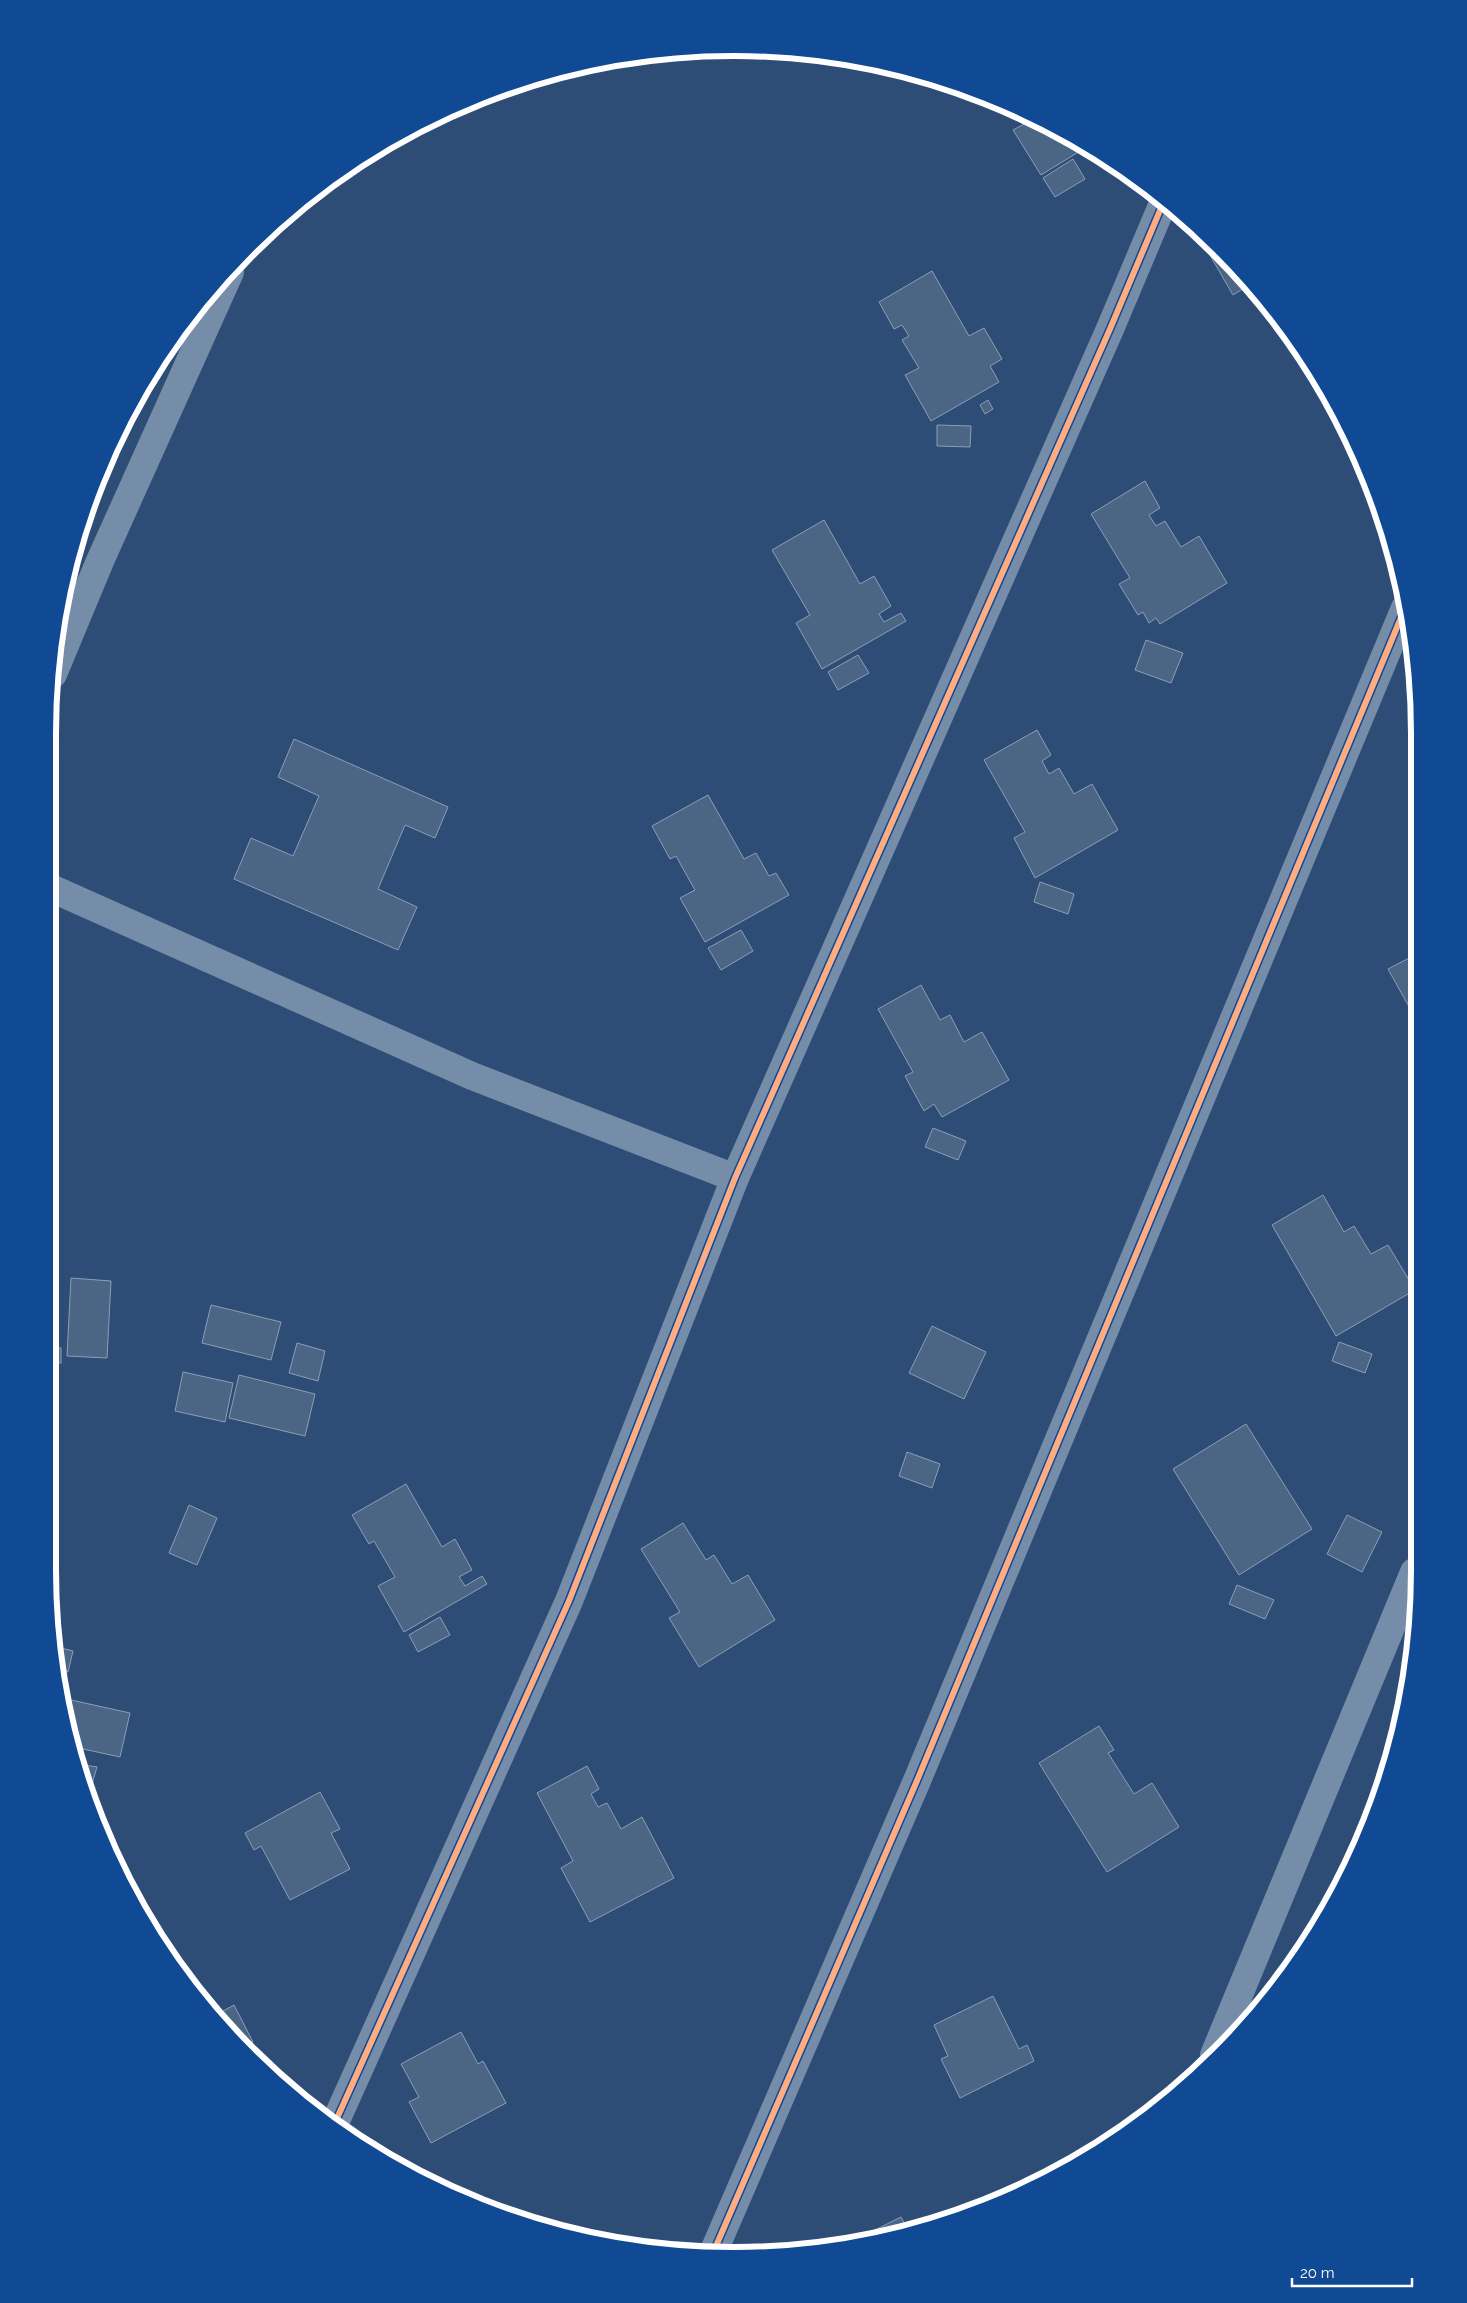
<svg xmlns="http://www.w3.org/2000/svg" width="1467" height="2303" viewBox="0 0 1467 2303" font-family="Raleway,sans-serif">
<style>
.building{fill:#4b6585;stroke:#8c9eb6}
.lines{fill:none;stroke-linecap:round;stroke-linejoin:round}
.street{stroke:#768da9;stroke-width:28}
.cycleway-casing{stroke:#104994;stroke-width:9}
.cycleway{stroke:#ffac80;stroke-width:6}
.rim{fill:none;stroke:#fff;stroke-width:6}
</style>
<rect width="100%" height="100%" fill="#2e4d76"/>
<g class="building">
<path d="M1019 112 1037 118 1085 148 1041 175 1013 130 1026 123Z"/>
<path d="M1073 159 1085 179 1055 197 1043 178Z"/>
<path d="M1212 247 1249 281 1251 284 1233 295 1207 250Z"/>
<path d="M932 271 969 336 984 328 1002 359 990 366 999 382 931 421 905 375 919 368 902 340 909 336 902 325 894 329 879 302Z"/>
<path d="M988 400 993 409 985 414 980 405Z"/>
<path d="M937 425 971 426 970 447 937 446Z"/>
<path d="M1145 481 1160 508 1149 515 1156 526 1165 521 1181 547 1199 536 1227 583 1160 624 1156 618 1149 623 1143 612 1138 615 1119 584 1130 578 1091 514Z"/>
<path d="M824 520 860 584 874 576 891 606 879 614 884 622 901 613 906 621 822 669 796 623 810 615 772 550Z"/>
<path d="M1146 640 1183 653 1171 683 1135 670Z"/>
<path d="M858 655 869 673 838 690 828 672Z"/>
<path d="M1037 730 1051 755 1042 761 1049 774 1059 768 1074 794 1092 784 1118 830 1035 878 1014 838 1025 832 984 760Z"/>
<path d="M294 739 448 807 435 838 405 825 378 889 417 907 398 950 234 879 251 838 293 856 319 796 278 777Z"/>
<path d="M708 795 744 859 756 853 769 876 776 873 789 895 705 942 680 898 695 890 676 856 670 859 652 826Z"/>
<path d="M1040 882 1074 894 1068 914 1034 902Z"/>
<path d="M741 930 753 951 721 970 708 948Z"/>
<path d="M1417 954V1021L1388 969Z"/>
<path d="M921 985 940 1020 950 1015 964 1042 982 1032 1009 1080 942 1117 934 1104 924 1111 905 1076 913 1072 878 1009Z"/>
<path d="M933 1128 966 1141 958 1160 925 1147Z"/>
<path d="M1323 1195 1344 1232 1354 1226 1371 1254 1388 1245 1415 1290 1336 1336 1272 1225Z"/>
<path d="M71 1278 111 1281 107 1358 67 1356Z"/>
<path d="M211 1305 281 1322 271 1360 202 1343Z"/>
<path d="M932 1326 986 1352 964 1399 909 1373Z"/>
<path d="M1339 1342 1372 1354 1365 1373 1332 1361Z"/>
<path d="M297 1343 325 1351 318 1381 289 1373Z"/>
<rect x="53" y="1348" width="8" height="15"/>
<path d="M183 1372 233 1383 225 1422 175 1411Z"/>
<path d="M239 1375 315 1394 305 1436 229 1418Z"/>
<path d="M1246 1424 1312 1529 1239 1575 1173 1469Z"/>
<path d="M907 1452 940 1464 932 1488 899 1476Z"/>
<path d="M406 1484 442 1547 455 1539 472 1570 459 1577 465 1586 482 1576 487 1584 404 1632 378 1586 395 1577 374 1541 369 1544 352 1515Z"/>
<path d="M189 1505 217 1518 197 1565 169 1553Z"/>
<path d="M1347 1515 1382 1532 1362 1572 1327 1554Z"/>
<path d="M683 1523 706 1560 714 1555 732 1584 748 1575 775 1620 699 1667 669 1618 680 1612 641 1549Z"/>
<path d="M1237 1585 1274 1600 1265 1619 1229 1604Z"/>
<path d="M440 1617 450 1635 418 1652 409 1635Z"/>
<path d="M57 1647 73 1651 68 1672 56 1668 54 1661Z"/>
<path d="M62 1698 130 1713 120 1757 74 1747Z"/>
<path d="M1099 1726 1114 1750 1108 1753 1134 1794 1152 1783 1179 1827 1107 1872 1039 1763Z"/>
<path d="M78 1764 97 1767 88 1798 84 1790Z"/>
<path d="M587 1766 599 1789 591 1794 598 1807 607 1803 621 1829 642 1817 674 1878 590 1922 561 1868 573 1861 537 1793Z"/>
<path d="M320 1792 340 1829 331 1833 350 1869 290 1900 261 1846 254 1850 245 1833Z"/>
<path d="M993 1996 1019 2049 1027 2045 1034 2061 960 2098 941 2059 948 2056 934 2025Z"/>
<path d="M234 2005 253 2042 245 2047 250 2056 216 2015Z"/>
<path d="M461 2032 478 2064 483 2061 506 2103 431 2143 409 2102 419 2097 401 2064Z"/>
<path d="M901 2217 909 2232 843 2246Z"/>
</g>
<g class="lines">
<g class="street">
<path d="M53 674 100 561 230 272"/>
<path d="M53 889 472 1076 735 1178"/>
<path d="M1214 2055 1414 1572"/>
<path d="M334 2125 569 1601 735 1178 1110 329 1164 201"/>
<path d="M713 2253 916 1783 1405 608"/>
</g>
<defs>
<g id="cycleway">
<path d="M334 2125 569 1601 735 1178 1110 329 1164 201"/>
<path d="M713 2253 916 1783 1405 608"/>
</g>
</defs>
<use href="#cycleway" class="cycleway-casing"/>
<use href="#cycleway" class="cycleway"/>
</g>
<path d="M0 0H1467V2303H0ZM733 56H734A677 677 0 0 1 1411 733V1570A677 677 0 0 1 734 2247H733A677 677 0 0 1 56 1570V733A677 677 0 0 1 733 56Z" fill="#104994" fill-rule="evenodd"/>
<path class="rim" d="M733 56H734A677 677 0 0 1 1411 733V1570A677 677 0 0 1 734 2247H733A677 677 0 0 1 56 1570V733A677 677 0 0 1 733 56Z"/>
<path d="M1292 2278v8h120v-8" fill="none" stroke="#ffffff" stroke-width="2.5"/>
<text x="1300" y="2278" font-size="15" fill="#ffffff" stroke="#104994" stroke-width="4" paint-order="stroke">20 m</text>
</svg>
